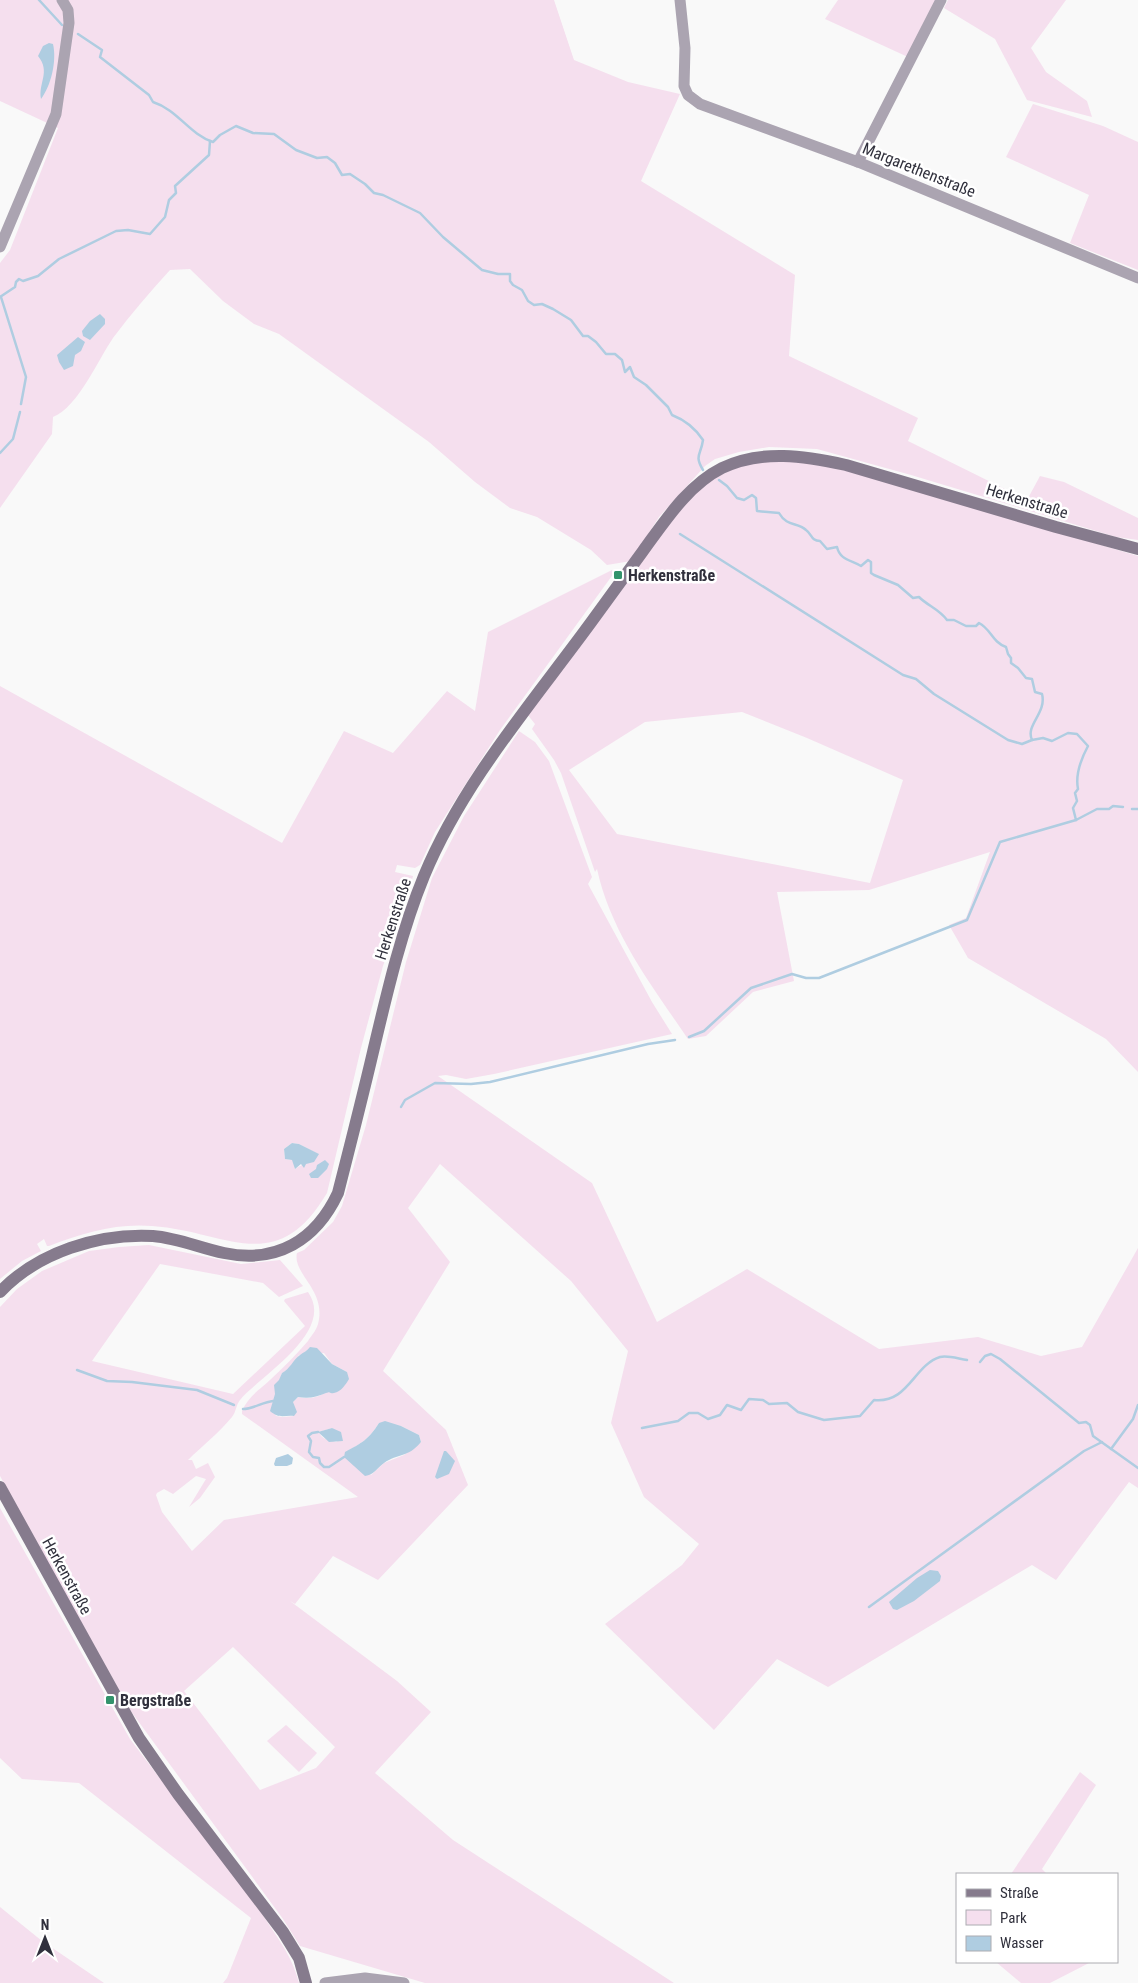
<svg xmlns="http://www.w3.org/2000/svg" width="1138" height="1983" viewBox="0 0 1138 1983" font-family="'Roboto Condensed',sans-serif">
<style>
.green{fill:#f5dfee;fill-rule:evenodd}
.water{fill:#afcde1}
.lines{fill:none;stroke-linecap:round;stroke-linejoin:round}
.stream{stroke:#afcde1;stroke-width:2.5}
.minor{stroke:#aba4b1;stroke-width:11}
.secondary{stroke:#867b8d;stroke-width:12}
.poi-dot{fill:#33936c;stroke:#fff;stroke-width:2}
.labels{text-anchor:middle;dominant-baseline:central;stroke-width:5;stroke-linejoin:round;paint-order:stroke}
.street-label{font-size:16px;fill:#30303c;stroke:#fff}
.poi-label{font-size:16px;font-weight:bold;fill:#30303c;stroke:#fff;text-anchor:start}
</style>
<rect width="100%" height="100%" fill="#f9f9f9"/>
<g class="green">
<path d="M0 0H554L574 60 628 82 680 94 641 181 795 275 789 356 918 418 908 441 1027 500 1040 476 1064 482 1138 518V540L1116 537 911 475 817 449 769 447 739 452 715 459 705 466 659 517 631 561 607 565 591 550 537 517 510 508 475 482 429 442 279 334 254 324 223 301 190 269 170 270C150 292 131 314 113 338 98 360 78 407 53 417L52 434 0 508V263L10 250 58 128 0 101Z"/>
<path d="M838 0H937L908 57 825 19Z"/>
<path d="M948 0H1066L1031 48 1046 72 1087 101 1092 117 1027 100 995 39 944 8Z"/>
<path d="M1033 104 1103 126 1138 142V270L1070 243 1089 195 1006 157Z"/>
<path d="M772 460H803L851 470 1138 556V1072L1106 1039 968 958 949 925 966 918 990 852 869 890 777 892 794 981 753 992 706 1036 688 1039C652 986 611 933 597 869L595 872 561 773 554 760 532 729 535 724 527 714 679 511 707 481 740 466ZM742 712 807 738 903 780 870 883 617 834 569 770 645 722Z"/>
<path d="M612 570 614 573 500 730 435 832 420 865 415 868 397 865 395 872 413 876 411 883 383 966 361 1048 327 1193C276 1279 227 1231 152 1226 116 1223 83 1233 49 1246H47L44 1239 37 1244 41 1251 22 1261 0 1279V686L282 843 344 731 393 753 447 691 475 711 488 632ZM292 1143 299 1144 318 1154C312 1163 303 1163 295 1169L293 1160 285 1159 284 1149Z"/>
<path d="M519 731 535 742 549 761 592 877 588 884 652 1002 672 1034 494 1074 466 1079 446 1075 438 1076 592 1183 657 1322 747 1269 879 1349 978 1337 1041 1356 1082 1347 1138 1248V1488L1129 1482 1056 1580 1032 1565 828 1687 777 1659 714 1730 605 1624 682 1565 699 1544 644 1497 611 1423 628 1351 571 1281 440 1164 408 1208 450 1262 383 1371 446 1430 468 1485 378 1580 333 1556 295 1604 290 1601 397 1681 431 1712 375 1773 453 1840 674 1983H425L300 1946 283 1919 130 1710 0 1476V1307L17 1289 42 1271 89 1251 119 1247 149 1245 241 1264 280 1260 303 1286 279 1297 263 1283 160 1264 92 1361 233 1394 305 1326 284 1301 285 1299 308 1292C336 1332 261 1375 240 1400 236 1405 236 1412 232 1417 219 1433 202 1446 188 1460H192L196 1469 208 1463 215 1477 200 1498 189 1507 206 1479 196 1476 173 1494 164 1489 157 1493 156 1495 162 1512 192 1551 224 1520 358 1497 242 1414V1411C248 1397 259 1390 270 1380 283 1368 296 1355 308 1341 311 1336 316 1331 318 1324 327 1290 292 1274 297 1253L304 1250 333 1222 342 1206 366 1125 406 962 432 878 464 816ZM324 1353 332 1364 347 1372C331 1388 322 1402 298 1397L293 1402 294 1416 283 1417 276 1416 272 1406 282 1373 289 1370 299 1355ZM379 1423 401 1426 419 1435 421 1442 404 1455 384 1463 371 1475 346 1452C362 1443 369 1439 379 1423ZM332 1428 342 1438 336 1442C328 1439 322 1440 319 1432ZM233 1647 335 1747 316 1768 260 1790 184 1691Z"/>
<path d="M0 1508 130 1739 260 1910C275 1936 291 1952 299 1983H223L227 1978 251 1918 79 1783 22 1779 0 1758Z"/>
<path d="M286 1725 317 1753 299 1772 267 1741Z"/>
<path d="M1080 1772 1096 1785 1042 1869 1047 1874H1011Z"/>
<path d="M0 1907 42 1941 104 1983H0Z"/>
<path d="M996 1962H1091L1050 1983H1021Z"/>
</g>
<g class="water">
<path d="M49 43 53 44C57 61 51 86 41 99 38 83 51 72 38 56L43 46Z"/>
<path d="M100 314 105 319V324L90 340 83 336 82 331 90 321Z"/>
<path d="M78 337 85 342 81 351 75 355 73 366 64 370 59 362 57 355Z"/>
<path d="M292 1143 299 1144 319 1154 314 1162 306 1164 304 1168 301 1164 295 1169 292 1160 285 1159 284 1149Z"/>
<path d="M325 1160 329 1164 327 1169 318 1178H311L309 1174 316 1169 317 1165Z"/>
<path d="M310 1347 317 1348 332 1364 347 1372 349 1379C346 1384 341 1392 334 1393 328 1394 332 1391 326 1393 316 1397 309 1399 298 1397L293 1402 297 1412 294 1416C284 1415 279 1419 270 1411L275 1394 274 1385 279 1380 282 1373C290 1369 293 1360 300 1355 304 1352 307 1351 310 1347Z"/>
<path d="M385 1421 401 1426 419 1435 421 1442C408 1458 398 1453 384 1463 377 1468 374 1475 365 1476L344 1457 345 1452C362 1443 369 1439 379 1423Z"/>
<path d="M332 1428 341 1432 343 1441 329 1442 318 1432Z"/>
<path d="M444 1451H446L455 1461 449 1474 437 1479 435 1477Z"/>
<path d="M288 1454 293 1458 292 1464 287 1466H275L274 1464 276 1458Z"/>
<path d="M930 1570 938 1571 941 1576 940 1581 914 1601 897 1610 893 1609 889 1602 917 1578Z"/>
</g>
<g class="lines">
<g class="stream">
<path d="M39 0 62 25"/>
<path d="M78 34 102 50 100 57 149 95 153 102C178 110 189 134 213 142L220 135 236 126 253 133 274 134 296 150 317 158 327 157 335 163 342 175 350 174 365 184 374 193 383 195 420 213 443 237 482 270 498 274H510V281L513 285 522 290 528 301 534 305 542 304 553 309 571 320 583 336H588L596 342 606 354H615L622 360 625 372 630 367 634 377 646 385 668 407 672 415C685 420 695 428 703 440 701 455 694 455 703 470"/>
<path d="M0 297 15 287 16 282 19 279 23 281 38 276 59 259 116 231 128 230 150 234 165 217 169 200 176 193 175 186 209 155 210 141"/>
<path d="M1 297 26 377 21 404"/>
<path d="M0 453 13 439 20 412"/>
<path d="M719 480 727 486 737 498 744 500 752 495 756 498 757 511 779 513C787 527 797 522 806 530 812 534 811 541 820 541L827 549 837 547C840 560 851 560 861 566L868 560 871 562V573L874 575 898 585 913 598 919 597C928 606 939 609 947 620H954L966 626H976L979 623C991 629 992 642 1006 647L1008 654 1011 658V663L1018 668 1026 678 1032 679 1035 692 1042 694C1047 713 1025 725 1032 740L1043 738 1052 741 1068 733 1077 734 1088 746C1081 759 1075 774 1078 789L1075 793 1077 801 1073 808 1076 820 1097 809H1109L1113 806 1123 807"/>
<path d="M680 534 903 675 916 679 934 694 1008 740 1022 744 1032 740"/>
<path d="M1132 809H1138"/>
<path d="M689 1037 704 1031 751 988 792 974 806 978H819L967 920 1000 842 1076 820"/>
<path d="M401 1107 405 1100 435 1083 471 1084 490 1082 648 1044 675 1040"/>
<path d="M980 1362 985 1356 991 1354 1000 1359 1079 1423 1086 1422 1090 1425 1093 1436 1138 1468"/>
<path d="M77 1370 107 1381 132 1382 197 1390 234 1405"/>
<path d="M243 1409C253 1409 263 1402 273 1401"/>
<path d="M642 1428 678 1421 689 1413H698L708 1419 720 1415 727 1405 741 1410 749 1399 763 1400 769 1404 787 1403 798 1412 824 1420 860 1416 874 1400C908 1404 914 1365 940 1357 948 1355 959 1359 967 1360"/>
<path d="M318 1432 312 1433 308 1436 311 1441 309 1452 313 1457 319 1458 320 1463 324 1467H329L344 1457"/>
<path d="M1111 1449 1133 1419 1138 1405"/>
<path d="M869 1607 1084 1451 1102 1442"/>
</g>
<g class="minor">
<path d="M680 0 685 48 684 86 688 95 700 104 858 162 1138 278"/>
<path d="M858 162 941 0"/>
<path d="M0 247 56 114 69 23 68 10 62 0"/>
<path d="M325 1983 365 1978 404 1983"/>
</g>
<g class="secondary">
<path d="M0 1292C38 1252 99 1233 153 1236 178 1238 200 1248 224 1253 277 1264 316 1240 338 1193 350 1146 362 1099 373 1052 387 993 401 932 424 876 463 782 533 702 592 621 609 598 626 574 643 551 665 521 688 485 722 468 762 449 805 456 846 465L1056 527 1138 549"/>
<path d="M0 1487 139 1738 178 1794 283 1932 299 1958 306 1983"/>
</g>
</g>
<g class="poi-dot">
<rect x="613" y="570" width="10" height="10" rx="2.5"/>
<rect x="105" y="1695" width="10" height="10" rx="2.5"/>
</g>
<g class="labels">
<g class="street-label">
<text transform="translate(919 170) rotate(22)">Margarethenstraße</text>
<text transform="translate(1027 501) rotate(17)">Herkenstraße</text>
<text transform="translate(393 919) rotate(-72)">Herkenstraße</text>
<text transform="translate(67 1576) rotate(61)">Herkenstraße</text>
</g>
<g class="poi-label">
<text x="628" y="575">Herkenstraße</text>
<text x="120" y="1700">Bergstraße</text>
</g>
</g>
<rect x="956" y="1873" width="162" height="90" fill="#ffffff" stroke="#acacb1"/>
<rect x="966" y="1889" width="25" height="8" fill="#867b8d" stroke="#acacb1"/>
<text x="1000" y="1898" font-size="15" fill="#30303c">Straße</text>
<rect x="966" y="1910" width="25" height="15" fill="#f5dfee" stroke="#acacb1"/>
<text x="1000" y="1923" font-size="15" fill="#30303c">Park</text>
<rect x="966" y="1936" width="25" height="15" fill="#afcde1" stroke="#acacb1"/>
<text x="1000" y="1948" font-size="15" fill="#30303c">Wasser</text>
<g transform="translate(45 1938)" stroke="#ffffff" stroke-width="4" paint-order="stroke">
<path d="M0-4L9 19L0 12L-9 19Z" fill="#30303c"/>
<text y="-8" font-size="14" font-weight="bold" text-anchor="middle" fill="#30303c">N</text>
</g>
</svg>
